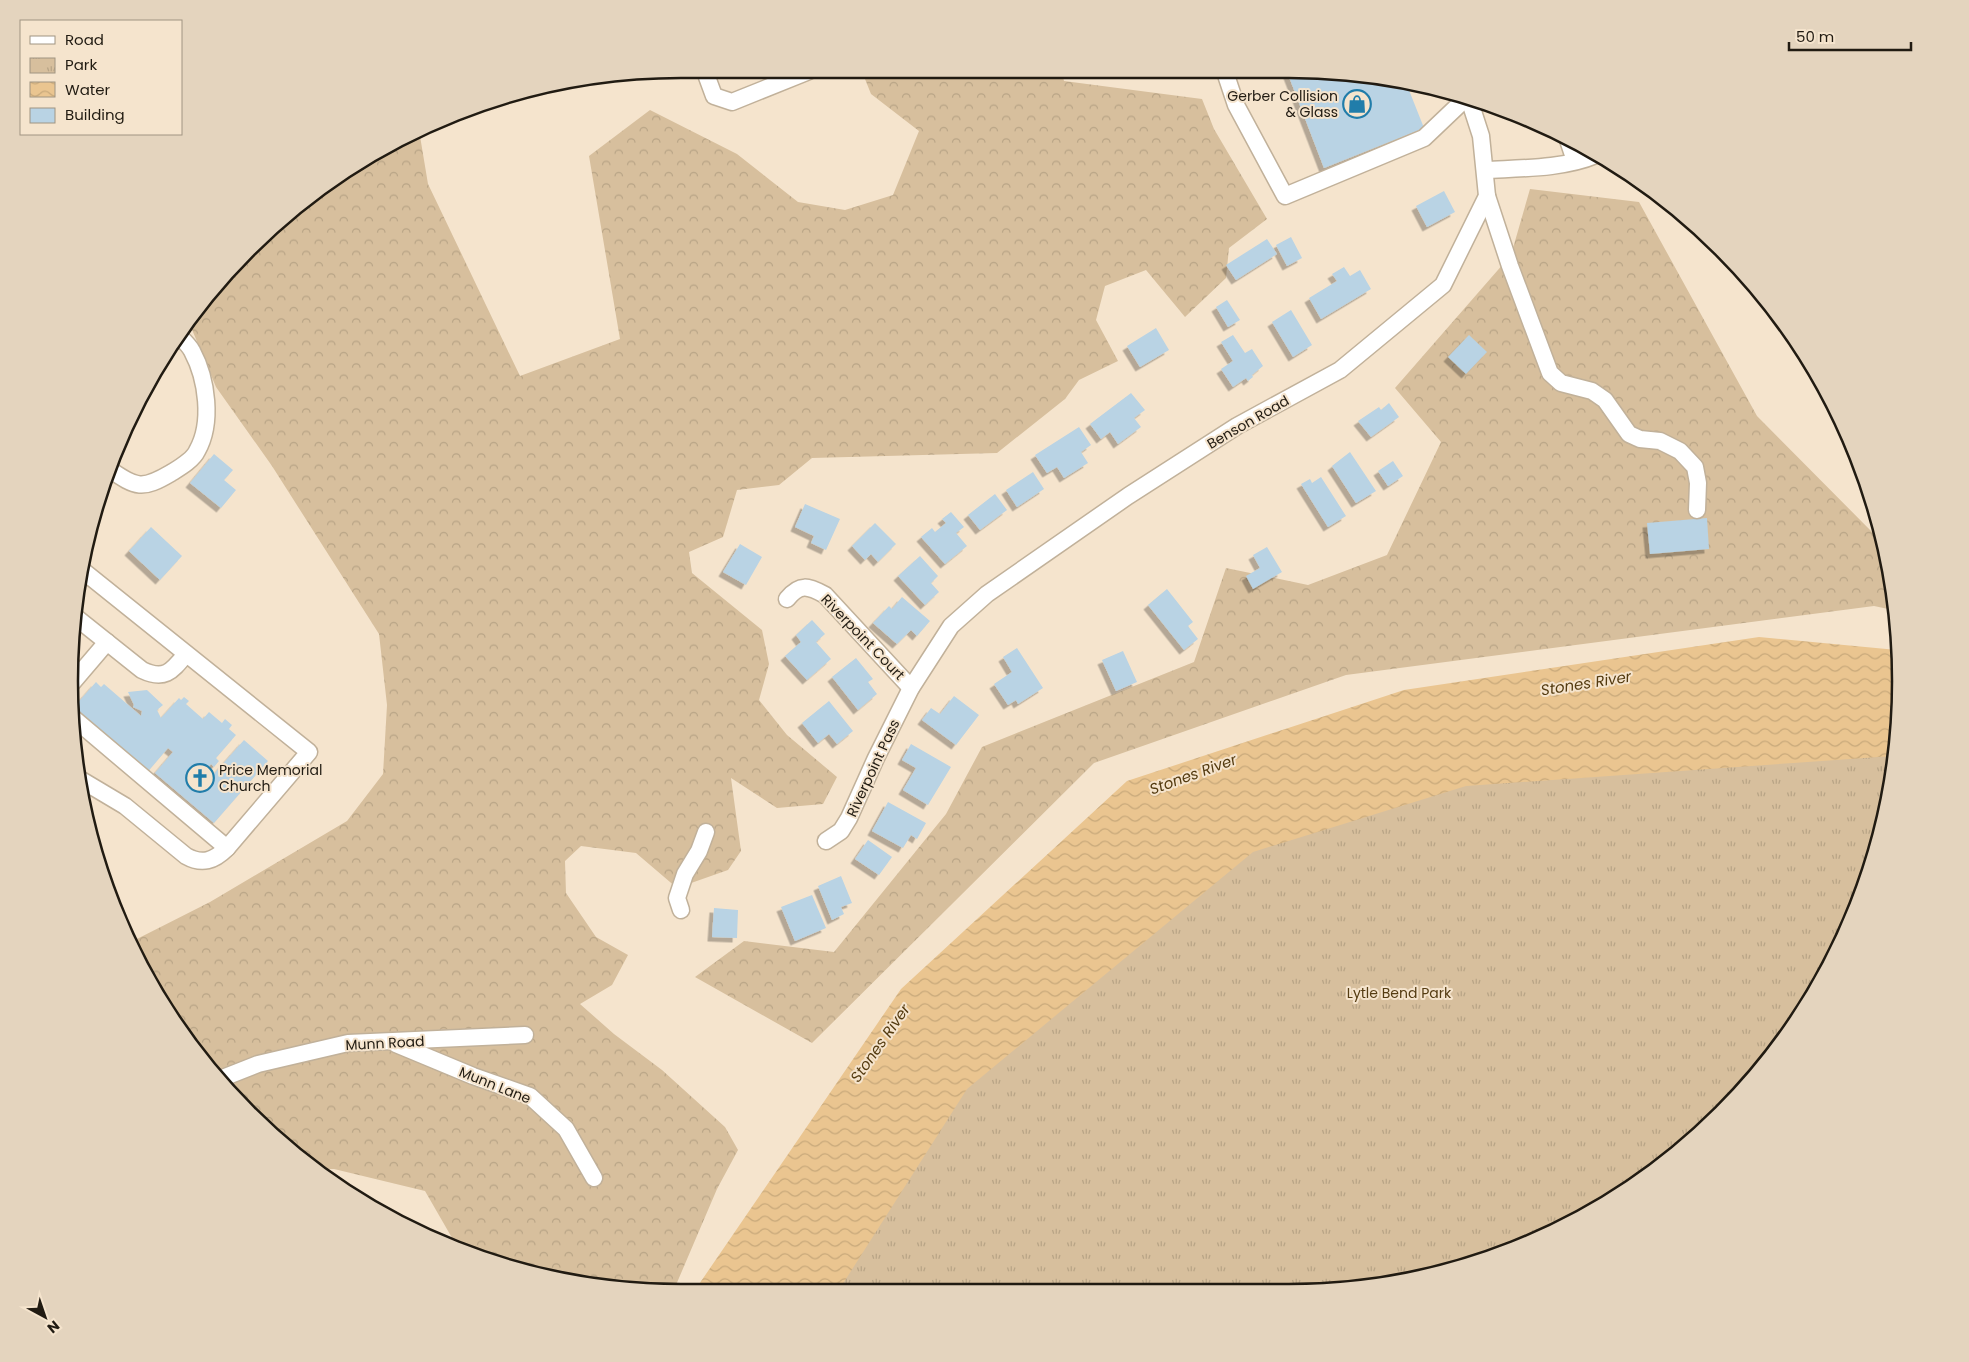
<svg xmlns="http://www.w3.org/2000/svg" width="1969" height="1362" viewBox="0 0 1969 1362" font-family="Poppins,sans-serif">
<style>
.forest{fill:url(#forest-crowns)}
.park{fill:url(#park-tufts)}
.water{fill:url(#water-waves)}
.building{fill:#b9d3e4;filter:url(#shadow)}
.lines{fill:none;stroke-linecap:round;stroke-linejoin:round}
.minor-casing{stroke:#c1b19a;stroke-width:19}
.minor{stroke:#fff;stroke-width:16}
.labels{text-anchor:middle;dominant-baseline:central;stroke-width:4;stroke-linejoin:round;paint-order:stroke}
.poi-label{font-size:14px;fill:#211b12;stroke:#f5e4cd;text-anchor:end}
.street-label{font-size:14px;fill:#211b12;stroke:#f5e4cd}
.park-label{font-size:14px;fill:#553c12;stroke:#f5e4cd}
.water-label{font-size:15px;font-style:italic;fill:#533a0f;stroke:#f5e4cd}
.rim{fill:none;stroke:#211b12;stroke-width:2.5}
</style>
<defs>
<pattern id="forest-crowns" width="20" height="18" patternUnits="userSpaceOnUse" patternTransform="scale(1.25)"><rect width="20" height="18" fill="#d7bf9d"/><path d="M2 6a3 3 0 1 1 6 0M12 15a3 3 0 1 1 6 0" fill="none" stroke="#b8a486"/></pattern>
<pattern id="park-tufts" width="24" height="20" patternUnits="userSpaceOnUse" patternTransform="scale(1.25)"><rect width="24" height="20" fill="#d7bf9d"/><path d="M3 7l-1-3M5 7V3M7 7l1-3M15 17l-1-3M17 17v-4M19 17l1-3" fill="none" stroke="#b8a486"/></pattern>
<pattern id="water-waves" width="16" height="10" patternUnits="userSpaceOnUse" patternTransform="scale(1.25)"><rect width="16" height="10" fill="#eac590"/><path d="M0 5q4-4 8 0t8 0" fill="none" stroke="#c8a97b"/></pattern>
<filter id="shadow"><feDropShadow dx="-4.5" dy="4.5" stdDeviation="0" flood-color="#0004"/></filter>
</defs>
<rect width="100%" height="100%" fill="#f5e4cd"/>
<g class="forest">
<path d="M861 69H1061L1064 81 1202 99 1214 129 1267 219 1229 248 1226 278 1185 317 1146 270 1105 286 1096 320 1118 361 1079 380 1065 399 997 453 812 458 779 485 737 490 723 537 689 552 692 573 762 630 769 664 759 700 787 735 837 777 823 804 777 808 731 778 741 851 728 870 677 888 636 853 581 846 565 861 566 893 596 937 628 955 612 985 580 1004 614 1034 662 1070 725 1127 738 1150 717 1189 673 1292 561 1281 459 1250 425 1191 334 1169H316L248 1114 172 1021 132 952 129 943 210 902 347 821 383 774 387 705 379 634 272 466 216 387 188 320 221 278 341 172 419 130 428 184 520 376 620 339 589 156 650 110 737 154 798 202 845 210 893 195 919 131 871 94Z"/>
<path d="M1530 189 1639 202 1757 416 1876 536 1880 533 1889 562 1893 610 1874 606 1346 675 1094 763 812 1043 695 977 744 941 834 952 946 814 982 747 1194 662 1226 568 1308 585 1387 555 1441 442 1395 388 1511 255Z"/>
</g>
<path class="park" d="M1900 682 1888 801 1854 916 1797 1021 1721 1114 1660 1167 1559 1230 1407 1282 1288 1293H710L1122 799Z"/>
<path class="water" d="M1759 637 1897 650 1900 681 1893 756 1466 786 1253 852 967 1089 837 1293H693L901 989 1127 781 1404 690Z"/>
<g class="building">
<path d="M1286 69 1405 80 1424 128 1324 168Z"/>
<path d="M1444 191 1455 212 1427 227 1416 206Z"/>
<path d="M1291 237 1302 258 1287 266 1276 245Z"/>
<path d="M1267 239 1277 254 1236 280 1226 265Z"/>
<path d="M1344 267 1350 276 1360 270 1371 289 1321 319 1309 298 1337 281 1332 274Z"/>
<path d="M1227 300 1240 320 1228 327 1216 307Z"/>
<path d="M1291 310 1312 345 1293 357 1272 322Z"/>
<path d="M1156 328 1169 350 1140 367 1127 346Z"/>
<path d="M1233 335 1245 353 1252 349 1263 366 1252 375 1253 377 1248 381 1246 378 1233 387 1221 369 1233 361 1221 342Z"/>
<path d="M1469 335 1487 352 1466 374 1448 357Z"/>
<path d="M1131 393 1145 410 1134 418 1141 427 1118 444 1110 432 1101 439 1090 424Z"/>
<path d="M1389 403 1399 417 1371 437 1358 421 1379 407 1381 410Z"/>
<path d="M1079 427 1091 445 1081 452 1088 463 1064 478 1057 467 1047 473 1035 455Z"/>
<path d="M1350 452 1376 491 1356 503 1332 466Z"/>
<path d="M214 454 233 470 224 480 236 490 221 508 190 483Z"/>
<path d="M1393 461 1403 476 1388 486 1378 471Z"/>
<path d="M1033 472 1044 489 1017 507 1006 490Z"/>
<path d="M1321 477 1346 516 1328 527 1301 484 1310 479 1312 483Z"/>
<path d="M995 494 1007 510 980 530 968 515Z"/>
<path d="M805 504 840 519 826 550 811 543 814 536 795 527Z"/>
<path d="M951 512 964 527 956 533 967 546 945 564 921 537 932 528 935 532 946 523 942 519Z"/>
<path d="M1707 518 1709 549 1650 554 1647 523Z"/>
<path d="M875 523 896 544 878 562 871 554 865 560 852 546Z"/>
<path d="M151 527 182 556 160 580 129 551Z"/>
<path d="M740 544 762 557 746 585 723 572Z"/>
<path d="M1267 547 1282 572 1253 589 1246 576 1260 568 1253 555Z"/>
<path d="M920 556 938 576 931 583 939 592 925 605 898 576Z"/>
<path d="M1167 589 1193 622 1188 626 1198 639 1184 650 1148 605Z"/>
<path d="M902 597 930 621 917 636 911 630 897 644 873 623 889 606 892 609Z"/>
<path d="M812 620 825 634 816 642 831 659 807 680 785 656 801 642 796 635Z"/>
<path d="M1017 648 1043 688 1018 704 1016 700 1008 705 994 684 1012 672 1003 657Z"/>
<path d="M1123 651 1137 682 1116 691 1102 660Z"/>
<path d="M856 658 873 679 868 682 877 694 858 710 832 677Z"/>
<path d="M96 682 101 687 104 684 141 716 142 711 133 707 134 705 128 692 147 690 163 705 157 710 161 718 179 698 181 700 184 697 189 701 186 704 203 719 209 712 222 723 225 719 232 725 229 729 236 735 216 758 219 761 214 767 211 764 206 770 213 775 244 740 268 761 214 823 155 773 173 752 168 748 145 775 78 714 80 712 74 707Z"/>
<path d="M954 696 979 715 956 745 922 720 931 708 940 714Z"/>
<path d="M829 701 853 731 837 744 829 734 818 743 802 723Z"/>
<path d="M911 744 951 767 928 805 903 790 916 768 902 760Z"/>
<path d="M888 802 926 823 917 839 911 835 903 848 872 831Z"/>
<path d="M868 840 892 857 879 875 855 859Z"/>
<path d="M841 876 852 903 841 907 844 914 832 920 818 886Z"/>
<path d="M812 895 826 928 795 941 781 907Z"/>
<path d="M714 908 738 910 737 938 712 937Z"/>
</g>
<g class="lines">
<defs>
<g id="minor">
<path d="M709 69 707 77 714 96 732 102 809 71 810 69"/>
<path d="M1224 69 1236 105 1285 196 1424 138 1464 100"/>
<path d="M1567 137 1575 161"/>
<path d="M1485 170C1521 168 1563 169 1596 155"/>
<path d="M1487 196 1510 266 1550 373 1561 383 1592 391 1605 400 1629 434 1640 439 1660 441 1680 451 1695 467 1698 483 1697 510"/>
<path d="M109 469C137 488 142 490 171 473 179 468 193 460 197 451 213 423 207 379 192 351 189 345 182 339 177 334"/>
<path d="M787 599C800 583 808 586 825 595L911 688"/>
<path d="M73 615 142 670C165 681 172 671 186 654"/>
<path d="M72 683 107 642"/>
<path d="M72 717 227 848 309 752 82 570"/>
<path d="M78 778 125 806 186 856C202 865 214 861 227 848"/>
<path d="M826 841 841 831 849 818 876 758 911 688 951 626 987 594 1128 496 1237 426 1340 370 1443 285 1487 196 1481 136 1470 102"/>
<path d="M681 910 677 898 685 874 699 851 706 832"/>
<path d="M396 1044 473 1076 530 1096 566 1129 594 1178"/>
<path d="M220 1079 258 1064 348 1043 525 1035"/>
</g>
</defs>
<use href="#minor" class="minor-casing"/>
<use href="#minor" class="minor"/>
</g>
<defs>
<symbol id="shop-ring" viewBox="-11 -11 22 22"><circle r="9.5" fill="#f5e4cd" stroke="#217daa" stroke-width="1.5"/><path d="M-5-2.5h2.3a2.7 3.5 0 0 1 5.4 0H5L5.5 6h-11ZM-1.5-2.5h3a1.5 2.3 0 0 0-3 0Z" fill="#217daa"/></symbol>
<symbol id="church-ring" viewBox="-11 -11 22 22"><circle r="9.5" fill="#f5e4cd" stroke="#217daa" stroke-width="1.5"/><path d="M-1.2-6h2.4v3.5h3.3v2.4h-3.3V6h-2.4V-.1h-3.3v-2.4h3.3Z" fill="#217daa"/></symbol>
</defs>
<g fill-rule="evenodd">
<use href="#shop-ring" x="1341" y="88" width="32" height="32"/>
<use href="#church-ring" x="184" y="762" width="32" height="32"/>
</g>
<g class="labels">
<g class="poi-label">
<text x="1338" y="96">Gerber Collision<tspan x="1338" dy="16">&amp; Glass</tspan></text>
<text x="219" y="770" text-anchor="start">Price Memorial<tspan x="219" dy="16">Church</tspan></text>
</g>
<g class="street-label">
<text transform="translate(1248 422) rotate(-30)">Benson Road</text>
<text transform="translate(863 637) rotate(46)">Riverpoint Court</text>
<text transform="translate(873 768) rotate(-65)">Riverpoint Pass</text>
<text transform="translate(385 1043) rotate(-3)">Munn Road</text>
<text transform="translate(495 1085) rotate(22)">Munn Lane</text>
</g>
<g class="park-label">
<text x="1399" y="993">Lytle Bend Park</text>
</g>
<g class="water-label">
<text transform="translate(1586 683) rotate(-9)">Stones River</text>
<text transform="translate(1193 774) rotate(-20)">Stones River</text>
<text transform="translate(880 1043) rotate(-55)">Stones River</text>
</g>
</g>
<path d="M0 0H1969V1362H0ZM681 78H1289A603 603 0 0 1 1892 681V681A603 603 0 0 1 1289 1284H681A603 603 0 0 1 78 681V681A603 603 0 0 1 681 78Z" fill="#e4d4be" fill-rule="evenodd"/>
<path class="rim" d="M681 78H1289A603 603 0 0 1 1892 681V681A603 603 0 0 1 1289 1284H681A603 603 0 0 1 78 681V681A603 603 0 0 1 681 78Z"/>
<rect x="20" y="20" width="162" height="115" fill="#f5e4cd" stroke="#a09482"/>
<rect x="30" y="36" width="25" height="8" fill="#ffffff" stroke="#a09482"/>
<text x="65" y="45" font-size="15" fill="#211b12">Road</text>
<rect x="30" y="58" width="25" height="15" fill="url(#park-tufts)" stroke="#a09482"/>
<text x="65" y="70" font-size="15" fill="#211b12">Park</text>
<rect x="30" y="82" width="25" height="15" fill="url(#water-waves)" stroke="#a09482"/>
<text x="65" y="95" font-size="15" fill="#211b12">Water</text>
<rect x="30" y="108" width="25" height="15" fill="#b9d3e4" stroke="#a09482"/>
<text x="65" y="120" font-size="15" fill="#211b12">Building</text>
<g transform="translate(45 1317) rotate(140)" stroke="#f5e4cd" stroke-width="4" paint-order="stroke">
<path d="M0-4L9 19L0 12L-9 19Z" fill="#211b12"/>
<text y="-8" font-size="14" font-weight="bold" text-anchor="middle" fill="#211b12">N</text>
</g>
<path d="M1789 42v8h122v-8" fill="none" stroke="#211b12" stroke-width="2.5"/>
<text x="1796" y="42" font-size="15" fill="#211b12" stroke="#f5e4cd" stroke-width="4" paint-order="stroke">50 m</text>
</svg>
